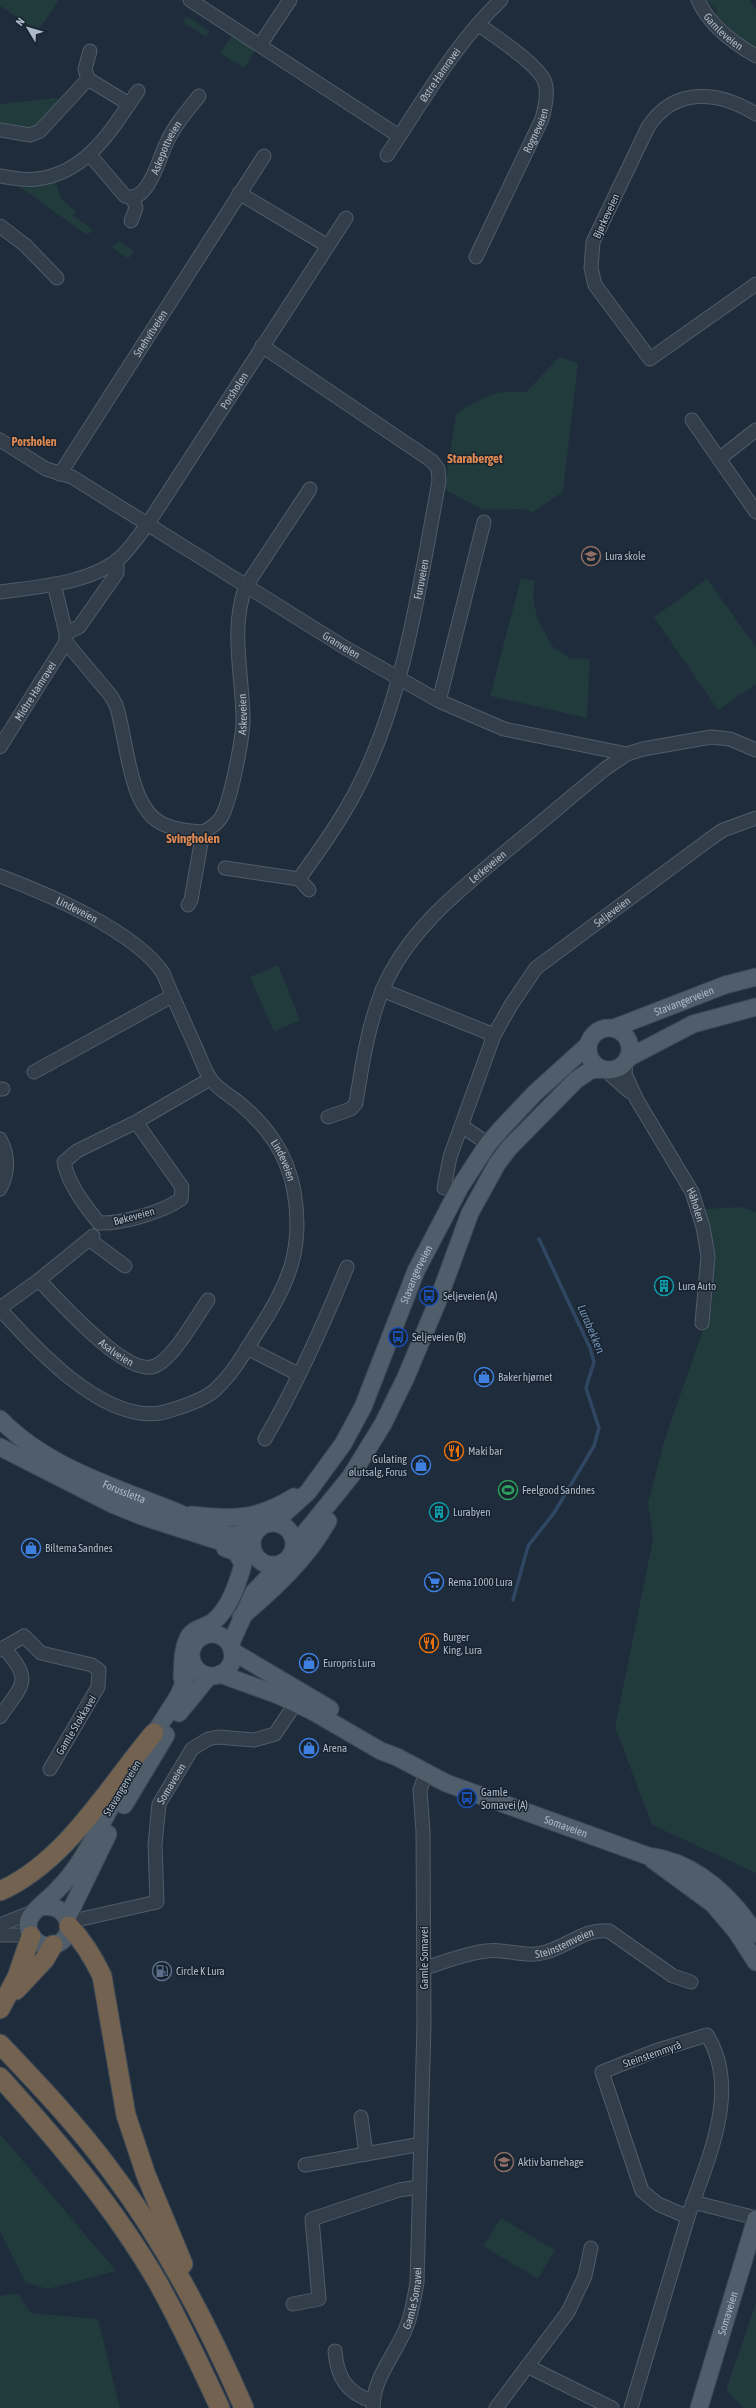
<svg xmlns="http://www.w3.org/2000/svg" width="756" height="2408" viewBox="0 0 756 2408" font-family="'Asap Condensed',sans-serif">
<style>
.green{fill:#213a3c}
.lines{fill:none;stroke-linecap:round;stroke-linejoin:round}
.stream{stroke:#2f4762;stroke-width:3.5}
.minor-casing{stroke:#505c69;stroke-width:15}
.major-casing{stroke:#3c4755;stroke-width:19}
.highway-casing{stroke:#3d4956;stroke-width:21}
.minor{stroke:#333e4b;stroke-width:13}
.major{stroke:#505d6b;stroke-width:17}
.highway{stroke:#72624f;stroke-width:19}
.labels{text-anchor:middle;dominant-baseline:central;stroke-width:3;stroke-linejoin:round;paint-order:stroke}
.street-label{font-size:11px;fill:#adb9c8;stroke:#182330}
.poi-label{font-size:11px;fill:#adb9c8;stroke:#182330;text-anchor:start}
.neighbourhood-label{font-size:12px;font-weight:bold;fill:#de8852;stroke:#182330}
.water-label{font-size:12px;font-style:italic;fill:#7291b3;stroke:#182330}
.quarter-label{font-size:13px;font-weight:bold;fill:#de8852;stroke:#182330}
</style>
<rect width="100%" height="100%" fill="#1f2c3b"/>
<g class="green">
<path d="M0 0H59L38 31 0 6Z"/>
<path d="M707 0H749L756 9V52L748 48 715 17 717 11Z"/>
<path d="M187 16 210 32 206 37 183 22Z"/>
<path d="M232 36 255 51 244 68 220 53Z"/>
<path d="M54 98 61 99V101L47 121 30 131 0 127V104Z"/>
<path d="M55 180 61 198 76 212 73 215 93 230 87 235 17 185Z"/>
<path d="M119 241 134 251 128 259 112 247Z"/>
<path d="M559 357 578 363 563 492 533 512 524 509 483 510 444 489 456 414C484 397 493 390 526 392Z"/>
<path d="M521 578 535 581 533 596 537 618 552 646 569 658 590 659 587 718 490 696Z"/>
<path d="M707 579 756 647V684L718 710 654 617Z"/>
<path d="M278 965 300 1020 274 1032 250 977Z"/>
<path d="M742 1207 756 1212V1873L652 1825 615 1727 653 1539 648 1503 664 1441 712 1305 714 1257 704 1209Z"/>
<path d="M0 2134 116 2271 48 2289 26 2283 0 2231Z"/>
<path d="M501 2218 555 2250 538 2279 483 2246Z"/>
<path d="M18 2293 31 2313 98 2319 120 2408H0V2296Z"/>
<path d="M756 2302V2408H744L726 2390Z"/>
</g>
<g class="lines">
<path class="stream" d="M513 1600 528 1546 554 1513 594 1446 599 1428 586 1388 594 1362 590 1348 539 1239"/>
<defs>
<g id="minor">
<path d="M190 0 399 136"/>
<path id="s1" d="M698 0C709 25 733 43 756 56"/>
<path d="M260 45 290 0"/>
<path d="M90 51 85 69 88 79 129 104"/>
<path d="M756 114C719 91 675 86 648 127L593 242 591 268 595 285 650 359 756 284"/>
<path d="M0 130 30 135 40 131 88 79"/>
<path id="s2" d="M90 155 125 196C148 205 159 158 166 144 174 126 187 111 199 96"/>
<path id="s3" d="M387 155C422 103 455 43 501 0"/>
<path d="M0 176C12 178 25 181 37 179 87 173 112 129 138 91"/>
<path d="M239 193 328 246"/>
<path d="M131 221 136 208 133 198"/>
<path d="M0 226 25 245 57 278"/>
<path id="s4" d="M476 257 542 119C545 107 549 92 544 80 535 62 494 36 478 24"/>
<path d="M692 420 756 512"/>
<path id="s5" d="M0 440 46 469 72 477 344 647 439 701 504 729 627 754"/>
<path d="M719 459 756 430"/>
<path id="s6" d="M60 474 264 156"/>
<path id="s7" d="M0 592C37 587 94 583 122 556 131 547 139 535 147 525L346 218"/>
<path d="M66 633 79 627 117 573V560"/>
<path id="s8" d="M66 642 111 696 116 705C127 737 128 806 161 823 174 830 189 831 203 832 209 829 216 825 220 819 230 806 244 734 243 716 242 673 230 627 246 586L310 489"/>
<path d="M439 701 484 522"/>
<path id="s9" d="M0 747 66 642V633L54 584"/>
<path id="s10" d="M225 868 299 879C319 851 339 823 355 793 404 701 420 583 439 481L438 469 432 461 262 346"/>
<path id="s11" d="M0 876C48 894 135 931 163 973 173 998 185 1023 196 1048 200 1057 204 1069 210 1078 216 1088 229 1095 238 1102 267 1126 287 1153 294 1191 304 1248 289 1284 258 1331 246 1350 234 1372 217 1388 209 1397 192 1403 181 1407 174 1409 167 1412 160 1413 102 1422 34 1347 0 1309"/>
<path d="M299 879 309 890"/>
<path d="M188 905 191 900 203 832"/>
<path d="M382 990 494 1035"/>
<path id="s12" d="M626 1062 625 1074 637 1100 692 1192 703 1227 708 1256 702 1323"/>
<path d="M605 1070 629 1091"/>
<path d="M34 1072 172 996"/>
<path d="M0 1089H3"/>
<path id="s13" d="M328 1117 351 1109 356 1103C362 1065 368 1026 382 991 407 930 461 889 510 848 542 822 573 795 605 769L627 754 643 749 711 737 730 739 756 750"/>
<path d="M136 1122 182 1187 181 1199C163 1212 121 1224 99 1223 86 1207 68 1184 64 1162L77 1151 136 1122 210 1079"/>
<path d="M462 1126 488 1144"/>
<path d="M0 1139C9 1156 9 1172 0 1189"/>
<path id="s14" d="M444 1188 450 1157 494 1035 511 1005 536 968 710 839 723 830 756 818"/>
<path d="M90 1240 125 1266"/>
<path id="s15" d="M39 1280C58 1300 127 1378 155 1366 173 1359 196 1317 208 1300"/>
<path d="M0 1308 39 1280 93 1236"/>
<path d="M247 1348 298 1374"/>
<path d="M265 1439C297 1384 323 1326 347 1267"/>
<path d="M0 1650 24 1636 41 1653 92 1665 99 1670 98 1687 50 1769"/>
<path d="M0 1717C22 1684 34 1682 4 1648"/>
<path id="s16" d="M68 1922 157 1902 155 1845 159 1804 192 1749 208 1739 218 1737 254 1740 275 1734 301 1695"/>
<path d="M0 1925 35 1911"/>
<path d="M0 1935H30"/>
<path id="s17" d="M424 1968C445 1962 479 1948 501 1951 516 1952 531 1957 546 1952 568 1946 585 1928 609 1931L673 1976 691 1982"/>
<path d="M707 2035C742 2091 706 2162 688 2217L658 2204 642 2191 602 2072 655 2051Z"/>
<path d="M361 2117 366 2154"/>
<path d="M305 2165 421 2144"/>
<path d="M693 2202 756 2218"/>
<path d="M293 2304 319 2299 312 2219 399 2190 419 2187"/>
<path d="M335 2351C337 2377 347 2394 373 2401"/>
<path d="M527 2366 612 2408"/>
<path id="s18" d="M373 2408C373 2378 395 2355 406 2328 412 2314 414 2299 417 2283L424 2024 423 1831 420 1790 426 1773"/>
<path d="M496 2408 568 2312 585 2276 591 2248"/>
<path d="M631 2408 688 2217"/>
</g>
<g id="major">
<circle cx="609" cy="1049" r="21"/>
<path id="s19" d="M614 1028 725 985 756 977"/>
<path d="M628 1058 693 1024 756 1007"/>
<path id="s20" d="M0 1419C47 1468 118 1488 179 1513 196 1520 211 1533 229 1535 239 1536 249 1532 259 1528"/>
<path d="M0 1447 112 1504 144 1517 253 1552"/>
<path d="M191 1515C232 1520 257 1520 294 1497"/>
<path id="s21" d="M275 1522 308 1492 343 1444 363 1407 416 1271 460 1187 488 1144 501 1129 535 1093 588 1045"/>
<circle cx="273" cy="1544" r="21"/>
<path d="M295 1545 351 1476 383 1424 406 1377 437 1303 470 1213 497 1164 509 1148 576 1080 591 1070 602 1069"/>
<path d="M241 1617C274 1589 307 1559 328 1521"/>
<circle cx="212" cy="1655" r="21"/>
<path d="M230 1645 254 1592 281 1564"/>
<path d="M232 1651 330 1709"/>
<path id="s22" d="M220 1674 278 1695 312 1711 381 1751 397 1757 446 1783 648 1856C696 1862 730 1895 756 1934"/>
<path d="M182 1677C183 1664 182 1651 188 1638 194 1627 206 1628 214 1621 230 1608 238 1583 243 1564L236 1552 225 1548"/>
<path d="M179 1713 209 1676"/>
<path d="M147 1745 179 1695 192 1662"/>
<path d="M124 1805 166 1735"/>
<path d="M653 1860 713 1904 736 1931 756 1962"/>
<path d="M42 1907C70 1902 79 1938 54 1945 39 1949 25 1935 29 1920 32 1911 51 1897 58 1889 87 1860 103 1817 124 1783"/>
<path d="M67 1918 108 1834"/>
<path id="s23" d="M699 2408 756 2219"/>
</g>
<g id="highway">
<path d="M0 1891C66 1862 109 1786 154 1733"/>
<path d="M69 1926C83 1941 93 1957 102 1976L126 2115 146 2175 183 2264"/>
<path d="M16 1990 45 1959 53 1945"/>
<path d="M0 2009 17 1977 31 1936"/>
<path d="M0 2044C39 2085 78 2126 111 2171 166 2244 208 2325 244 2408"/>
<path d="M0 2077C57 2140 114 2207 157 2281 180 2322 200 2365 220 2408"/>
</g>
</defs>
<use href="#minor" class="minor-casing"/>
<use href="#major" class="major-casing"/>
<use href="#highway" class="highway-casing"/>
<use href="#minor" class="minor"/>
<use href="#major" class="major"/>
<use href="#highway" class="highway"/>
</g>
<defs>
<symbol id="school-ring" viewBox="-11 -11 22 22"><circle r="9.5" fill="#182330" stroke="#8d6e63" stroke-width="1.5"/><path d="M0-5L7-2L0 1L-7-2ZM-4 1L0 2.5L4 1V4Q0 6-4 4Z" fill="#8d6e63"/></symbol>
<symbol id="building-ring" viewBox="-11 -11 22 22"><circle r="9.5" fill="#182330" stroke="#0f9aa8" stroke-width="1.5"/><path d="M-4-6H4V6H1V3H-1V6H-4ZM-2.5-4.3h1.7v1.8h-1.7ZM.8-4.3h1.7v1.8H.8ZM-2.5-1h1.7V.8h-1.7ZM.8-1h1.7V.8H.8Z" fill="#0f9aa8"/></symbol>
<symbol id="bus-ring" viewBox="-11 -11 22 22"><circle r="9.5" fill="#182330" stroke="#1a4fb4" stroke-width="1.5"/><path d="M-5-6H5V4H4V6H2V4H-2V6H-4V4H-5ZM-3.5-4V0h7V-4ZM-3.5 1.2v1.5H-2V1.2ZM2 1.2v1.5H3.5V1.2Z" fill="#1a4fb4"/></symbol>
<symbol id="shop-ring" viewBox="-11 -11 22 22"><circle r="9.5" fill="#182330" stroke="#3f7fe0" stroke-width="1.5"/><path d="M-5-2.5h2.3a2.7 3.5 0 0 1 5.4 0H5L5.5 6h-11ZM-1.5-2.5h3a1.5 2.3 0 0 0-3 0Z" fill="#3f7fe0"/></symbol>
<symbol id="restaurant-ring" viewBox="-11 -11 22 22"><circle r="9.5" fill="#182330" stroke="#e8710a" stroke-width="1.5"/><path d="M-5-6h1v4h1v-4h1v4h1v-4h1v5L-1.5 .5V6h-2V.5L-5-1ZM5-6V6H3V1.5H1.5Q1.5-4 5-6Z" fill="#e8710a"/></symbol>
<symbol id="stadium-ring" viewBox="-11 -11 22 22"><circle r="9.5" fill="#182330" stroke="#2e9e5b" stroke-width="1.5"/><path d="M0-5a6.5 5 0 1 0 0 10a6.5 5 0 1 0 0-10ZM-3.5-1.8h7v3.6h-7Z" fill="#2e9e5b"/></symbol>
<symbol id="supermarket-ring" viewBox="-11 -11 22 22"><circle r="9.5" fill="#182330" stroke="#3f7fe0" stroke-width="1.5"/><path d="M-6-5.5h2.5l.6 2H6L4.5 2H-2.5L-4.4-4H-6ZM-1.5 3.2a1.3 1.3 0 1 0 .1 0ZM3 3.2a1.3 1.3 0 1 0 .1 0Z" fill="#3f7fe0"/></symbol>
<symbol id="fuel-ring" viewBox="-11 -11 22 22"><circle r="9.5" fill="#182330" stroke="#5c6f8a" stroke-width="1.5"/><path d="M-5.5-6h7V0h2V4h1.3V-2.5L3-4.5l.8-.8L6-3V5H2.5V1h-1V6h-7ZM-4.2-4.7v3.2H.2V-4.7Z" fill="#5c6f8a"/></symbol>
</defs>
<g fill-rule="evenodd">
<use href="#school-ring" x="580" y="545" width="22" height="22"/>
<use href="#building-ring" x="653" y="1275" width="22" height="22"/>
<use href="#bus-ring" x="418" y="1285" width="22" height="22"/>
<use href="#bus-ring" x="387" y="1326" width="22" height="22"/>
<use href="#shop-ring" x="473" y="1366" width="22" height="22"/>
<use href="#restaurant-ring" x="443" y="1440" width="22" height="22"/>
<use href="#shop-ring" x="410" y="1454" width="22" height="22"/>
<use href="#stadium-ring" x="497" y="1479" width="22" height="22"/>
<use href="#building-ring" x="428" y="1501" width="22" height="22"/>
<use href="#shop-ring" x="20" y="1537" width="22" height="22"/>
<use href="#supermarket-ring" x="423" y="1571" width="22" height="22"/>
<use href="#restaurant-ring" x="418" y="1632" width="22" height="22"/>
<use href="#shop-ring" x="298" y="1652" width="22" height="22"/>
<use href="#shop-ring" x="298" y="1737" width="22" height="22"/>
<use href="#bus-ring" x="456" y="1787" width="22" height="22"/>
<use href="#fuel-ring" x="151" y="1960" width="22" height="22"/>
<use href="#school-ring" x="493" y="2151" width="22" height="22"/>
</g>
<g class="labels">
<g class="street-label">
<text stroke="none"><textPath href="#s1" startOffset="41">Gamleveien</textPath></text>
<text stroke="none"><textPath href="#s3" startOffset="96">Østre Hamravei</textPath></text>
<text stroke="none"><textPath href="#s4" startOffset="140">Rogneveien</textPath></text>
<text stroke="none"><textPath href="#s2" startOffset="123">Askepottveien</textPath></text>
<text transform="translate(606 216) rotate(-65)">Bjørkeveien</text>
<text stroke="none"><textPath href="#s6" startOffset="167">Snehvitveien</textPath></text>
<text stroke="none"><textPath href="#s7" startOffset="329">Porsholen</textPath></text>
<text stroke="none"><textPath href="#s10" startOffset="402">Furuveien</textPath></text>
<text stroke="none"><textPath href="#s5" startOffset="399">Granveien</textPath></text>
<text stroke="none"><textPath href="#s9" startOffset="66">Midtre Hamravei</textPath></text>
<text stroke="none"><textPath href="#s8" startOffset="383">Askeveien</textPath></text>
<text stroke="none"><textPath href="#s13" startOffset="312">Lerkeveien</textPath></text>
<text stroke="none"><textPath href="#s11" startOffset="84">Lindeveien</textPath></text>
<text stroke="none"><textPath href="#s14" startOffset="335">Seljeveien</textPath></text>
<text stroke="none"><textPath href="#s19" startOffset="75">Stavangerveien</textPath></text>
<text stroke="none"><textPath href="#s11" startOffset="419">Lindeveien</textPath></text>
<text stroke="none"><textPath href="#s12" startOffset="161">Håholen</textPath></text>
<text transform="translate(134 1216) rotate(-15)">Bøkeveien</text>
<text stroke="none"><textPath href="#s21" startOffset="289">Stavangerveien</textPath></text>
<text stroke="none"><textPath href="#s15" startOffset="106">Asalveien</textPath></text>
<text stroke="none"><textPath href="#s20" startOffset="145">Forussletta</textPath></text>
<text transform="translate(76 1725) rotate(-59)">Gamle Stokkavei</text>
<text stroke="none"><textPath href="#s16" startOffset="213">Somaveien</textPath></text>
<text transform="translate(122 1788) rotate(-59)">Stavangerveien</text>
<text stroke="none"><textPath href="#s22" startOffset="379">Somaveien</textPath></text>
<text stroke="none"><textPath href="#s17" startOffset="145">Steinstemveien</textPath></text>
<text transform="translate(424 1958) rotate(-90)">Gamle Somavei</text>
<text transform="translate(652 2054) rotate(-19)">Steinstemmyrå</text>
<text stroke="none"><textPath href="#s18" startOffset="118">Gamle Somavei</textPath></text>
<text stroke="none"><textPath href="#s23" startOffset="99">Somaveien</textPath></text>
</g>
<g class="poi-label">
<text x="605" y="556">Lura skole</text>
<text x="678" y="1286">Lura Auto</text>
<text x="443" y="1296">Seljeveien (A)</text>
<text x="412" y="1337">Seljeveien (B)</text>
<text x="498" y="1377">Baker hjørnet</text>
<text x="468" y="1451">Maki bar</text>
<text x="407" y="1459" text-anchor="end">Gulating<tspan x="407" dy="13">ølutsalg, Forus</tspan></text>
<text x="522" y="1490">Feelgood Sandnes</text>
<text x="453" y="1512">Lurabyen</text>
<text x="45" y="1548">Biltema Sandnes</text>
<text x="448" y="1582">Rema 1000 Lura</text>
<text x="443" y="1637">Burger<tspan x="443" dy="13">King, Lura</tspan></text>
<text x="323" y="1663">Europris Lura</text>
<text x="323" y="1748">Arena</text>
<text x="481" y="1792">Gamle<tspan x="481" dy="13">Somavei (A)</tspan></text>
<text x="176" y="1971">Circle K Lura</text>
<text x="518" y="2162">Aktiv barnehage</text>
</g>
<g class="neighbourhood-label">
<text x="34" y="442">Porsholen</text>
</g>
<g class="water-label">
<text transform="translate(591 1329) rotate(67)">Lurabekken</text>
</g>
<g class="quarter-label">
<text x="475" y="458">Staraberget</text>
<text x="193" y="838">Svingholen</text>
</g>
</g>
<g transform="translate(28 28) rotate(308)" stroke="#182330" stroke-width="3" paint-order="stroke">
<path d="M0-3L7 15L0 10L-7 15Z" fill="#adb9c8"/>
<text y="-6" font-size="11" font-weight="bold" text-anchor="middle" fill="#adb9c8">N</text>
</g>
</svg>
